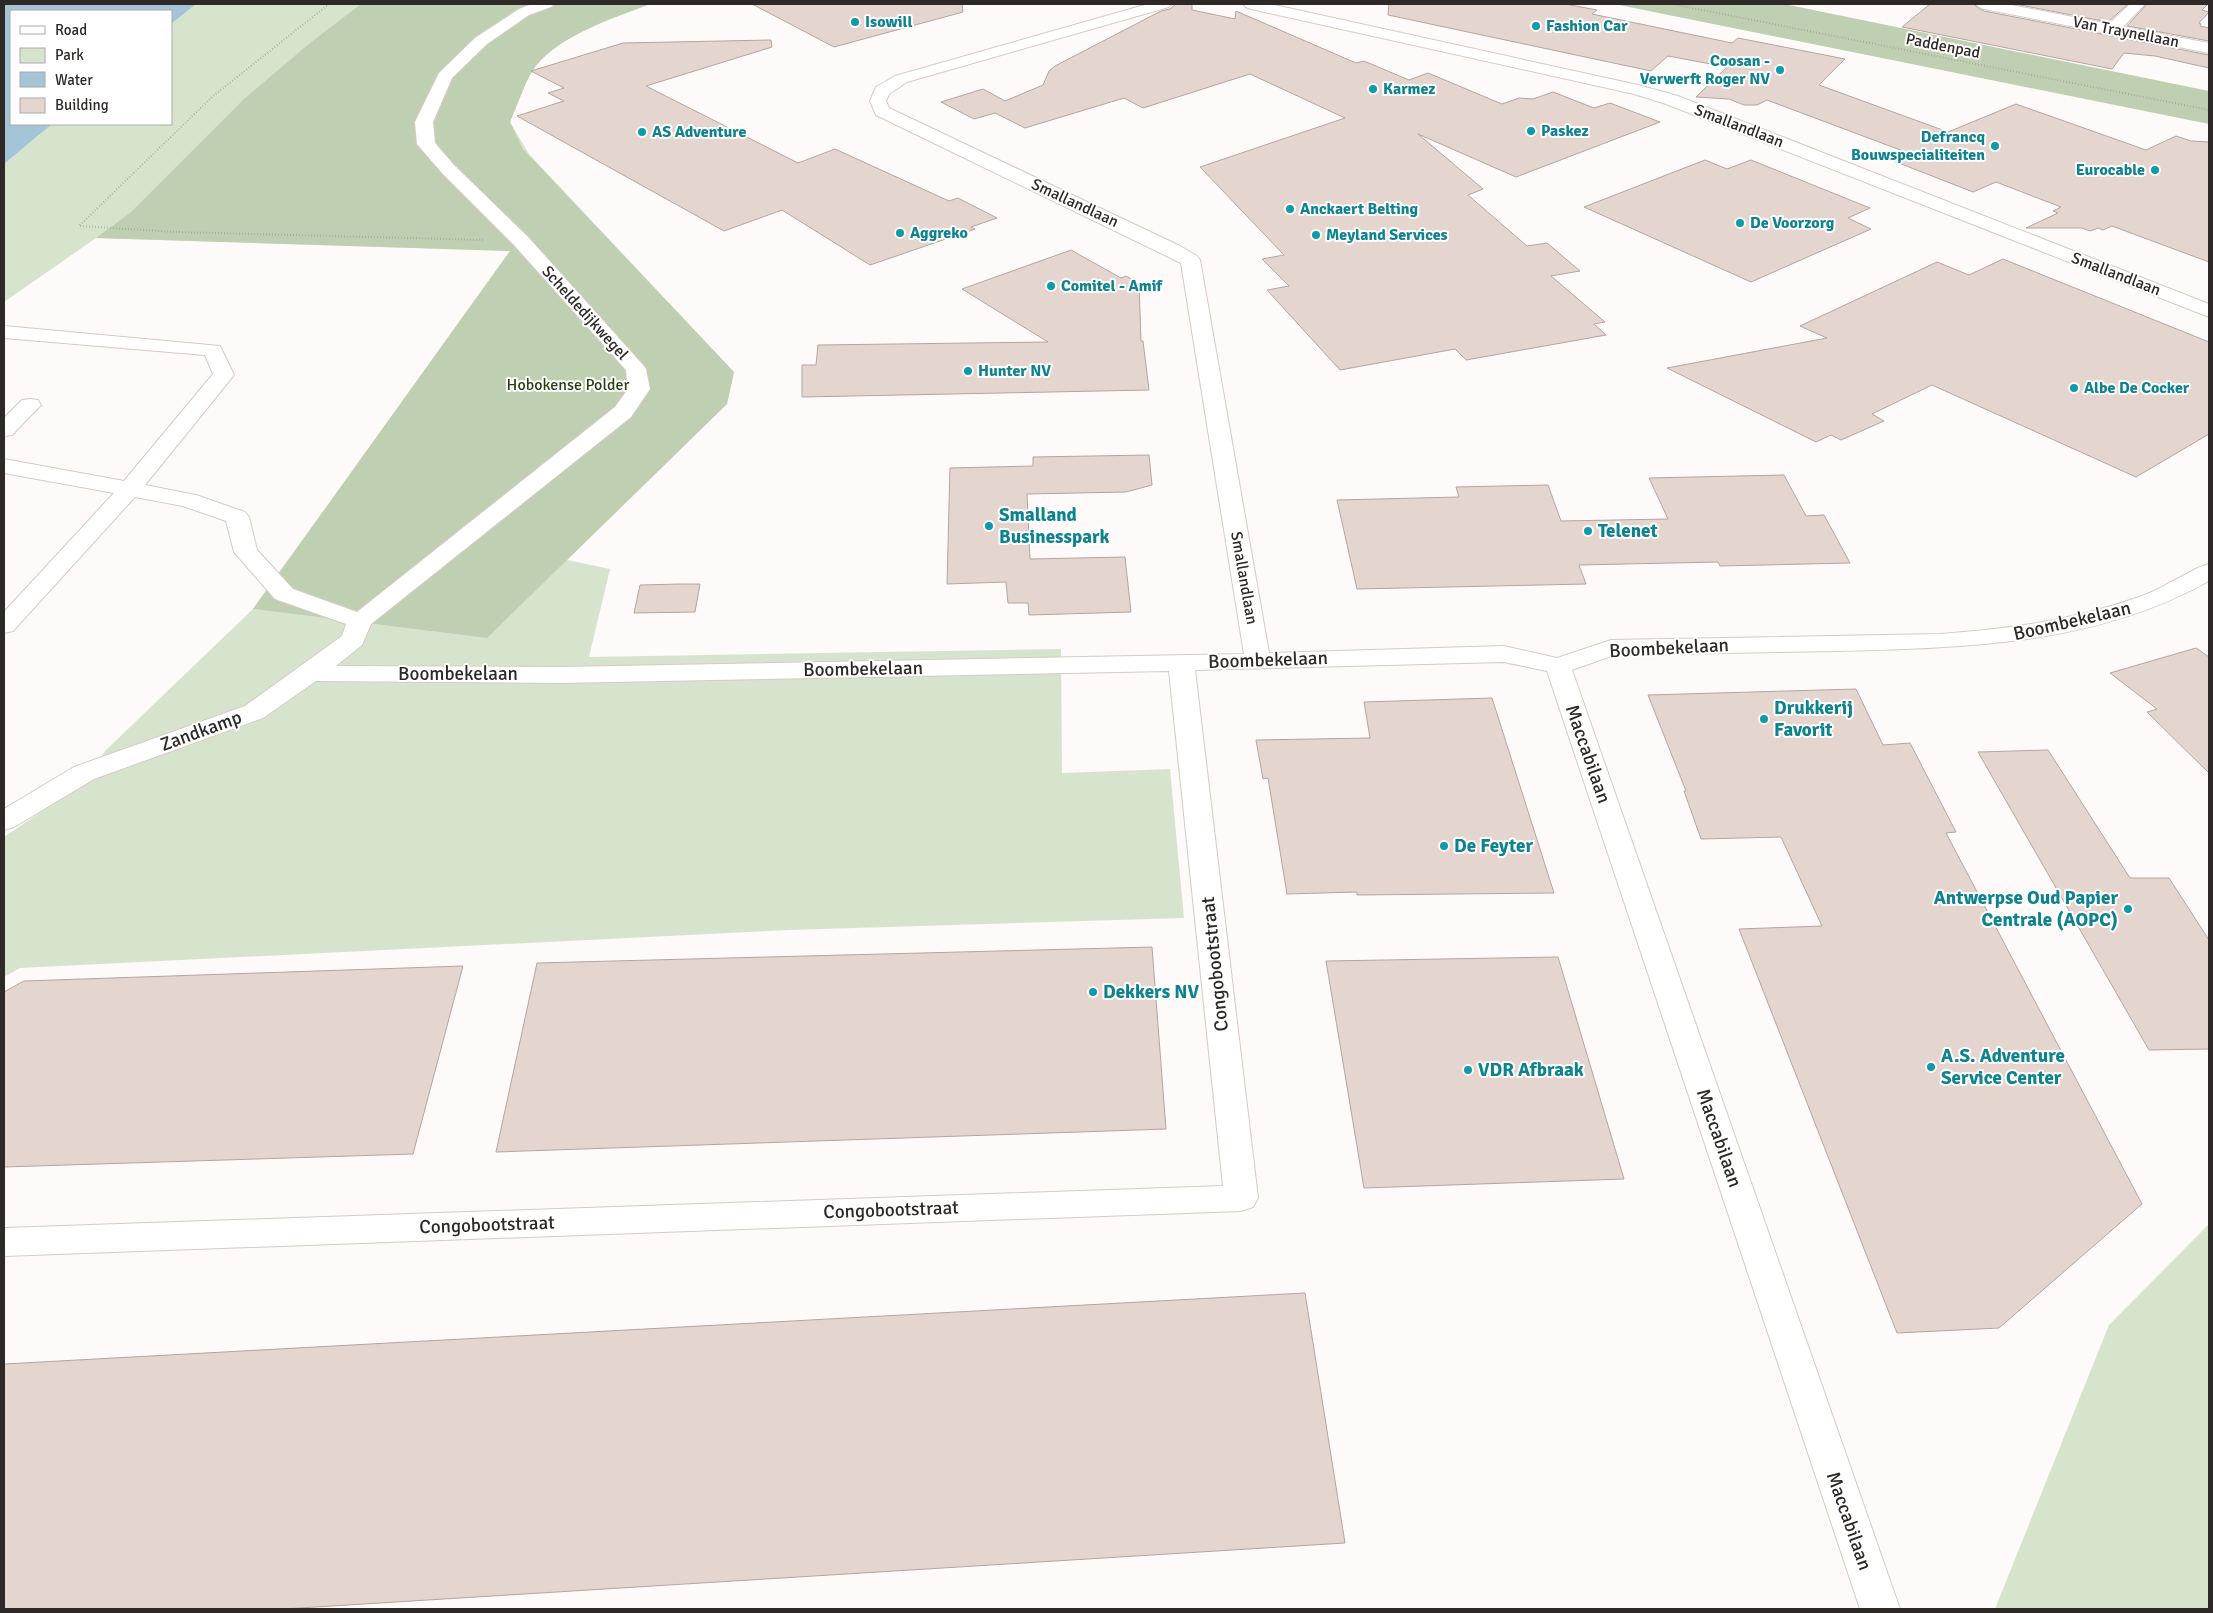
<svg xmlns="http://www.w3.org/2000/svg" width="2213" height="1613" viewBox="0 0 2213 1613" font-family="Signika,sans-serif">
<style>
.green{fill:#d7e4cd}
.forest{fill:#bfd0b2}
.water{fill:#a3c5d7}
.building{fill:#e4d5cf;stroke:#b4a5a0}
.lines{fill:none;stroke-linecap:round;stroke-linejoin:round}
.minor-casing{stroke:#d8c9c3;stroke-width:2}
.path{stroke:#938e8d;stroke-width:2;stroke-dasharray:0.5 2.5;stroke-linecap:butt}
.minor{fill:#fff;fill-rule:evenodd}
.culture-dot{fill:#0f9aa8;stroke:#fff;stroke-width:2}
.labels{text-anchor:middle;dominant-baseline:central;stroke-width:4;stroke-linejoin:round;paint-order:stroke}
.far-culture-label{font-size:16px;font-weight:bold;fill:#0d838f;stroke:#fff;text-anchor:start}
.far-street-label{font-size:16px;fill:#2e2826;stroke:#fff}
.far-park-label{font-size:16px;fill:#273e11;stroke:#fff}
.culture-label{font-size:19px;font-weight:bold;fill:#0d838f;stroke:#fff;text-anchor:start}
.street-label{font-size:19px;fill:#2e2826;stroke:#fff}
</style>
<rect width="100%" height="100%" fill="#fdfaf9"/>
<g class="green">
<path d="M196 4H650C614 18 560 35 536 66 526 78 517 107 510 122L529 154 734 372 727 404 567 560 610 569 589 657 1061 649 1062 773 1170 769 1184 918 789 930 20 968 4 977V837L88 780 105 751 253 609 510 251 96 238 4 302V164L52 124H171V24Z"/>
<path d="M2209 1224V1609H1995L2109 1325Z"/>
</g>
<g class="forest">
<path d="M361 4H650C614 18 560 35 536 66 526 78 517 107 510 122L523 149 734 372 727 404 487 638 253 609 510 251 96 238 131 212 245 98 310 43Z"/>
<path d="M1614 4H1784L2209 91V124Z"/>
</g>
<path class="water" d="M4 4H196L171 24V11H11V124H52L4 164Z"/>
<g class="building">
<path d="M752 4H962L963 12 834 47Z"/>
<path d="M1176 4H1192V10L1235 19 1236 11 1356 63 1364 61 1409 80 1428 73 1502 104 1519 98 1533 99 1553 92 1594 108 1610 103 1660 122 1516 177 1418 134 1483 189 1468 195 1527 246 1547 243 1580 271 1551 276 1605 322 1594 324 1606 335 1466 360 1455 349 1340 370 1267 290 1289 286 1262 259 1284 255 1200 167 1345 118 1250 74 1143 108 1124 98 1025 128 995 113 974 119 941 102 983 89 1005 101 1043 85 1049 71 1055 66 1161 11 1170 9Z"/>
<path d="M1389 4H1565L1597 10 1592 14 1732 43 1738 38 1845 59 1819 85 1948 132 2016 104 2146 150 2176 136 2191 141 2209 142V262L2112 226 2103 230 2098 228 2090 231 2082 228H2026L2058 213 2053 211 2061 207 1996 182 1973 192 1886 158 1903 151 1767 100 1757 105H1744L1729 99 1696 97 1727 67 1668 56 1651 71 1388 15Z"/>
<path d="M1930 4H1974L1978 8 1984 11 2209 55V68L2155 56 2124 53 2112 69 1902 27Z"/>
<path d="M2015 4H2128L2108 22Z"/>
<path d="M2147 4H2208L2202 10 2209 12 2199 23 2201 24 2200 26 2209 28V41L2127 26Z"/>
<path d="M771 40 772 47 646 86 798 163 835 149 949 201 958 198 997 218 971 227 975 229 870 265 782 210 724 231 517 116 564 101 548 93 564 88 531 71 623 43Z"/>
<path d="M1705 160 1727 169 1751 160 1870 208 1848 218 1871 229 1751 282 1584 207Z"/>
<path d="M1071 250 1121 278 1126 276 1139 283 1141 341H1143L1149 390 802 397V365H816L818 345 1048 342 962 289Z"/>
<path d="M2003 259 2209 342V434L2136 477 1932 385 1872 414 1884 421 1841 440 1831 435 1816 442 1667 368 1827 338 1800 326 1937 262 1969 275Z"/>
<path d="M1149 455 1152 485 1126 492 1027 494 1030 559 1125 557 1131 612 1029 615 1028 603H1008L1006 582 947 584 950 468 1033 466V457Z"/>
<path d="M1784 475 1806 516 1824 515 1850 563 1720 566 1718 562 1579 565 1586 584 1357 589 1337 500 1459 497 1456 487 1548 485 1561 521 1668 519 1649 478Z"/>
<path d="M680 584H700L695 612 634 613 640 585Z"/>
<path d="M2196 648 2209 657V773L2147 712 2157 709 2110 673Z"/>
<path d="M1856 689 1883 745 1910 743 1956 832 1946 833 2142 1204 1999 1328 1897 1333 1739 929 1822 926 1781 837 1701 839 1684 791H1686L1648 695Z"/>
<path d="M1492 698 1554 893 1357 895V892L1287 894 1268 778 1263 779 1256 740 1370 738 1364 702Z"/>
<path d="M2048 750 2130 878H2169L2209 940V1049L2149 1050 1978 752Z"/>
<path d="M1152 947 1166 1129 496 1152 537 963Z"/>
<path d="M1558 957 1624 1179 1364 1188 1326 961Z"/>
<path d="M463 966 413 1154 4 1167V992L24 981Z"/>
<path d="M1305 1293 1345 1543 283 1609H4V1364Z"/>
</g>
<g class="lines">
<defs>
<g id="minor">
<path d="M532 4H554L551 7 529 15 487 44 452 78 433 122 435 143 454 165 528 237 643 365 646 369 650 389 631 417 371 624 362 645 336 666 561 667 1244 654 1181 263 876 115 870 101 876 87 895 76 1148 4H1172L1169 7 907 82 889 94 886 101 889 108 1180 246 1197 256 1200 260 1269 653 1504 646 1557 658 1611 640 1940 634C2006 629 2070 621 2133 599 2146 595 2159 589 2171 582 2184 576 2196 567 2209 564V581C2095 645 1965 648 1837 651 1763 652 1688 654 1614 655L1572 670 1900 1609H1860L1547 671 1504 662 1195 670 1258 1198 1253 1207 1241 1211 4 1256V1228L1223 1186 1169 671 561 683 316 681 263 718 94 779 14 827 4 830V809L74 767 245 706 342 636 346 624 275 599 234 552 226 521 183 506 135 497 13 631 4 633V612L114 493 4 473V459L124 481 213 374 205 355 4 338V326L220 346 234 375 145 485 196 495 245 512 249 517 257 550 293 589 357 612 615 407 628 389 626 370 514 245 442 173 417 144 415 122 439 73 475 38 519 9Z"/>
<path d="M1243 4H1270L1638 85 1678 96 2209 304V317L1666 104 1634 94 1251 9 1246 7Z"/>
<path d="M1976 4H2006L2109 24 2130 4H2145L2123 27 2209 43V53L1984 9 1979 7Z"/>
<path d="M30 399 38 400 41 405 12 435 4 436V418L22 400Z"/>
</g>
</defs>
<use href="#minor" class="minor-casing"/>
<g class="path">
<path d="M329 4 212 97 79 226 176 232 485 240"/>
<path d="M1672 4 2209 110"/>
</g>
<use href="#minor" class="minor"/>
</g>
<g class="culture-dot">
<circle cx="855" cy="22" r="5"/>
<circle cx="1536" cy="26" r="5"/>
<circle cx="1780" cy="70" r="5"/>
<circle cx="1373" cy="89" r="5"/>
<circle cx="1531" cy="131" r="5"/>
<circle cx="642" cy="132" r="5"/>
<circle cx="1995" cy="146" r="5"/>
<circle cx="2155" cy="170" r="5"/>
<circle cx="1290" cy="209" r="5"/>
<circle cx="1740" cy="223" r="5"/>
<circle cx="900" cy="233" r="5"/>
<circle cx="1316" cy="235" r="5"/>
<circle cx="1051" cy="286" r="5"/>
<circle cx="968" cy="371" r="5"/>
<circle cx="2074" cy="388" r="5"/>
<circle cx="989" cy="526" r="5"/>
<circle cx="1588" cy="531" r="5"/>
<circle cx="1764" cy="719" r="5"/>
<circle cx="1444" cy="846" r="5"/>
<circle cx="2128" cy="909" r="5"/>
<circle cx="1093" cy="992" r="5"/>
<circle cx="1931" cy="1067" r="5"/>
<circle cx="1468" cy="1070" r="5"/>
</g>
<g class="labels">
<g class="far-culture-label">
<text x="865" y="22">Isowill</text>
<text x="1546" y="26">Fashion Car</text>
<text x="1770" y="61" text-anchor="end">Coosan -<tspan x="1770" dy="18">Verwerft Roger NV</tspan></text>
<text x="1383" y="89">Karmez</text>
<text x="1541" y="131">Paskez</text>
<text x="652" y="132">AS Adventure</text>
<text x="1985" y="137" text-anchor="end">Defrancq<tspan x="1985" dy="18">Bouwspecialiteiten</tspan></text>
<text x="2145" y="170" text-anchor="end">Eurocable</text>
<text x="1300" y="209">Anckaert Belting</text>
<text x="1750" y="223">De Voorzorg</text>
<text x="910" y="233">Aggreko</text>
<text x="1326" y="235">Meyland Services</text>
<text x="1061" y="286">Comitel - Amif</text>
<text x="978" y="371">Hunter NV</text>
<text x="2084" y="388">Albe De Cocker</text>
</g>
<g class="far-street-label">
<text transform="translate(2126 32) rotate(11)">Van Traynellaan</text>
<text transform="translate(1943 46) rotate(11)">Paddenpad</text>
<text transform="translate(1739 126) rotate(21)">Smallandlaan</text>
<text transform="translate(1075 203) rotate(25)">Smallandlaan</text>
<text transform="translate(2116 274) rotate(21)">Smallandlaan</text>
<text transform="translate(585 313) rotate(48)">Scheldedijkwegel</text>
<text transform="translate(1244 578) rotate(80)">Smallandlaan</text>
</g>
<g class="far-park-label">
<text x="568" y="385">Hobokense Polder</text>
</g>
<g class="culture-label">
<text x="999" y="515">Smalland<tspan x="999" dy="22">Businesspark</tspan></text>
<text x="1598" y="531">Telenet</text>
<text x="1774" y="708">Drukkerij<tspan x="1774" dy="22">Favorit</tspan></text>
<text x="1454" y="846">De Feyter</text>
<text x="2118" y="898" text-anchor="end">Antwerpse Oud Papier<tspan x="2118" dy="22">Centrale (AOPC)</tspan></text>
<text x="1103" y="992">Dekkers NV</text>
<text x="1941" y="1056">A.S. Adventure<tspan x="1941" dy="22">Service Center</tspan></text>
<text x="1478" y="1070">VDR Afbraak</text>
</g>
<g class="street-label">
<text transform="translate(2072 621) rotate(-13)">Boombekelaan</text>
<text transform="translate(1669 648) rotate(-3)">Boombekelaan</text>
<text transform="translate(1268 660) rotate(-2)">Boombekelaan</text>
<text transform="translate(863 669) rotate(-1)">Boombekelaan</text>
<text x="458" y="674">Boombekelaan</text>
<text transform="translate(201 731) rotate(-20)">Zandkamp</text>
<text transform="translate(1588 754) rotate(71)">Maccabilaan</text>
<text transform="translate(1215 964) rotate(-96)">Congobootstraat</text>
<text transform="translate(1719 1138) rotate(71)">Maccabilaan</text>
<text transform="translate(891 1210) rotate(-2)">Congobootstraat</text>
<text transform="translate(487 1225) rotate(-2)">Congobootstraat</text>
<text transform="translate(1849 1521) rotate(71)">Maccabilaan</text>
</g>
</g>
<rect width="2213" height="1613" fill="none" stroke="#2e2826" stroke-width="10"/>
<rect x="10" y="10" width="162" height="115" fill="#ffffff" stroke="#aba9a8"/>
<rect x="20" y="26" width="25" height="8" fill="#ffffff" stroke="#aba9a8"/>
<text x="55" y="35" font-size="15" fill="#2e2826">Road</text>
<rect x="20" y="48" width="25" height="15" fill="#d7e4cd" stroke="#aba9a8"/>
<text x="55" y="60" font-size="15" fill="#2e2826">Park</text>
<rect x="20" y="72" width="25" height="15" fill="#a3c5d7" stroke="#aba9a8"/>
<text x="55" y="85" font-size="15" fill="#2e2826">Water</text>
<rect x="20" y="98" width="25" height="15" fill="#e4d5cf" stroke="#aba9a8"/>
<text x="55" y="110" font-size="15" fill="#2e2826">Building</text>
</svg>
